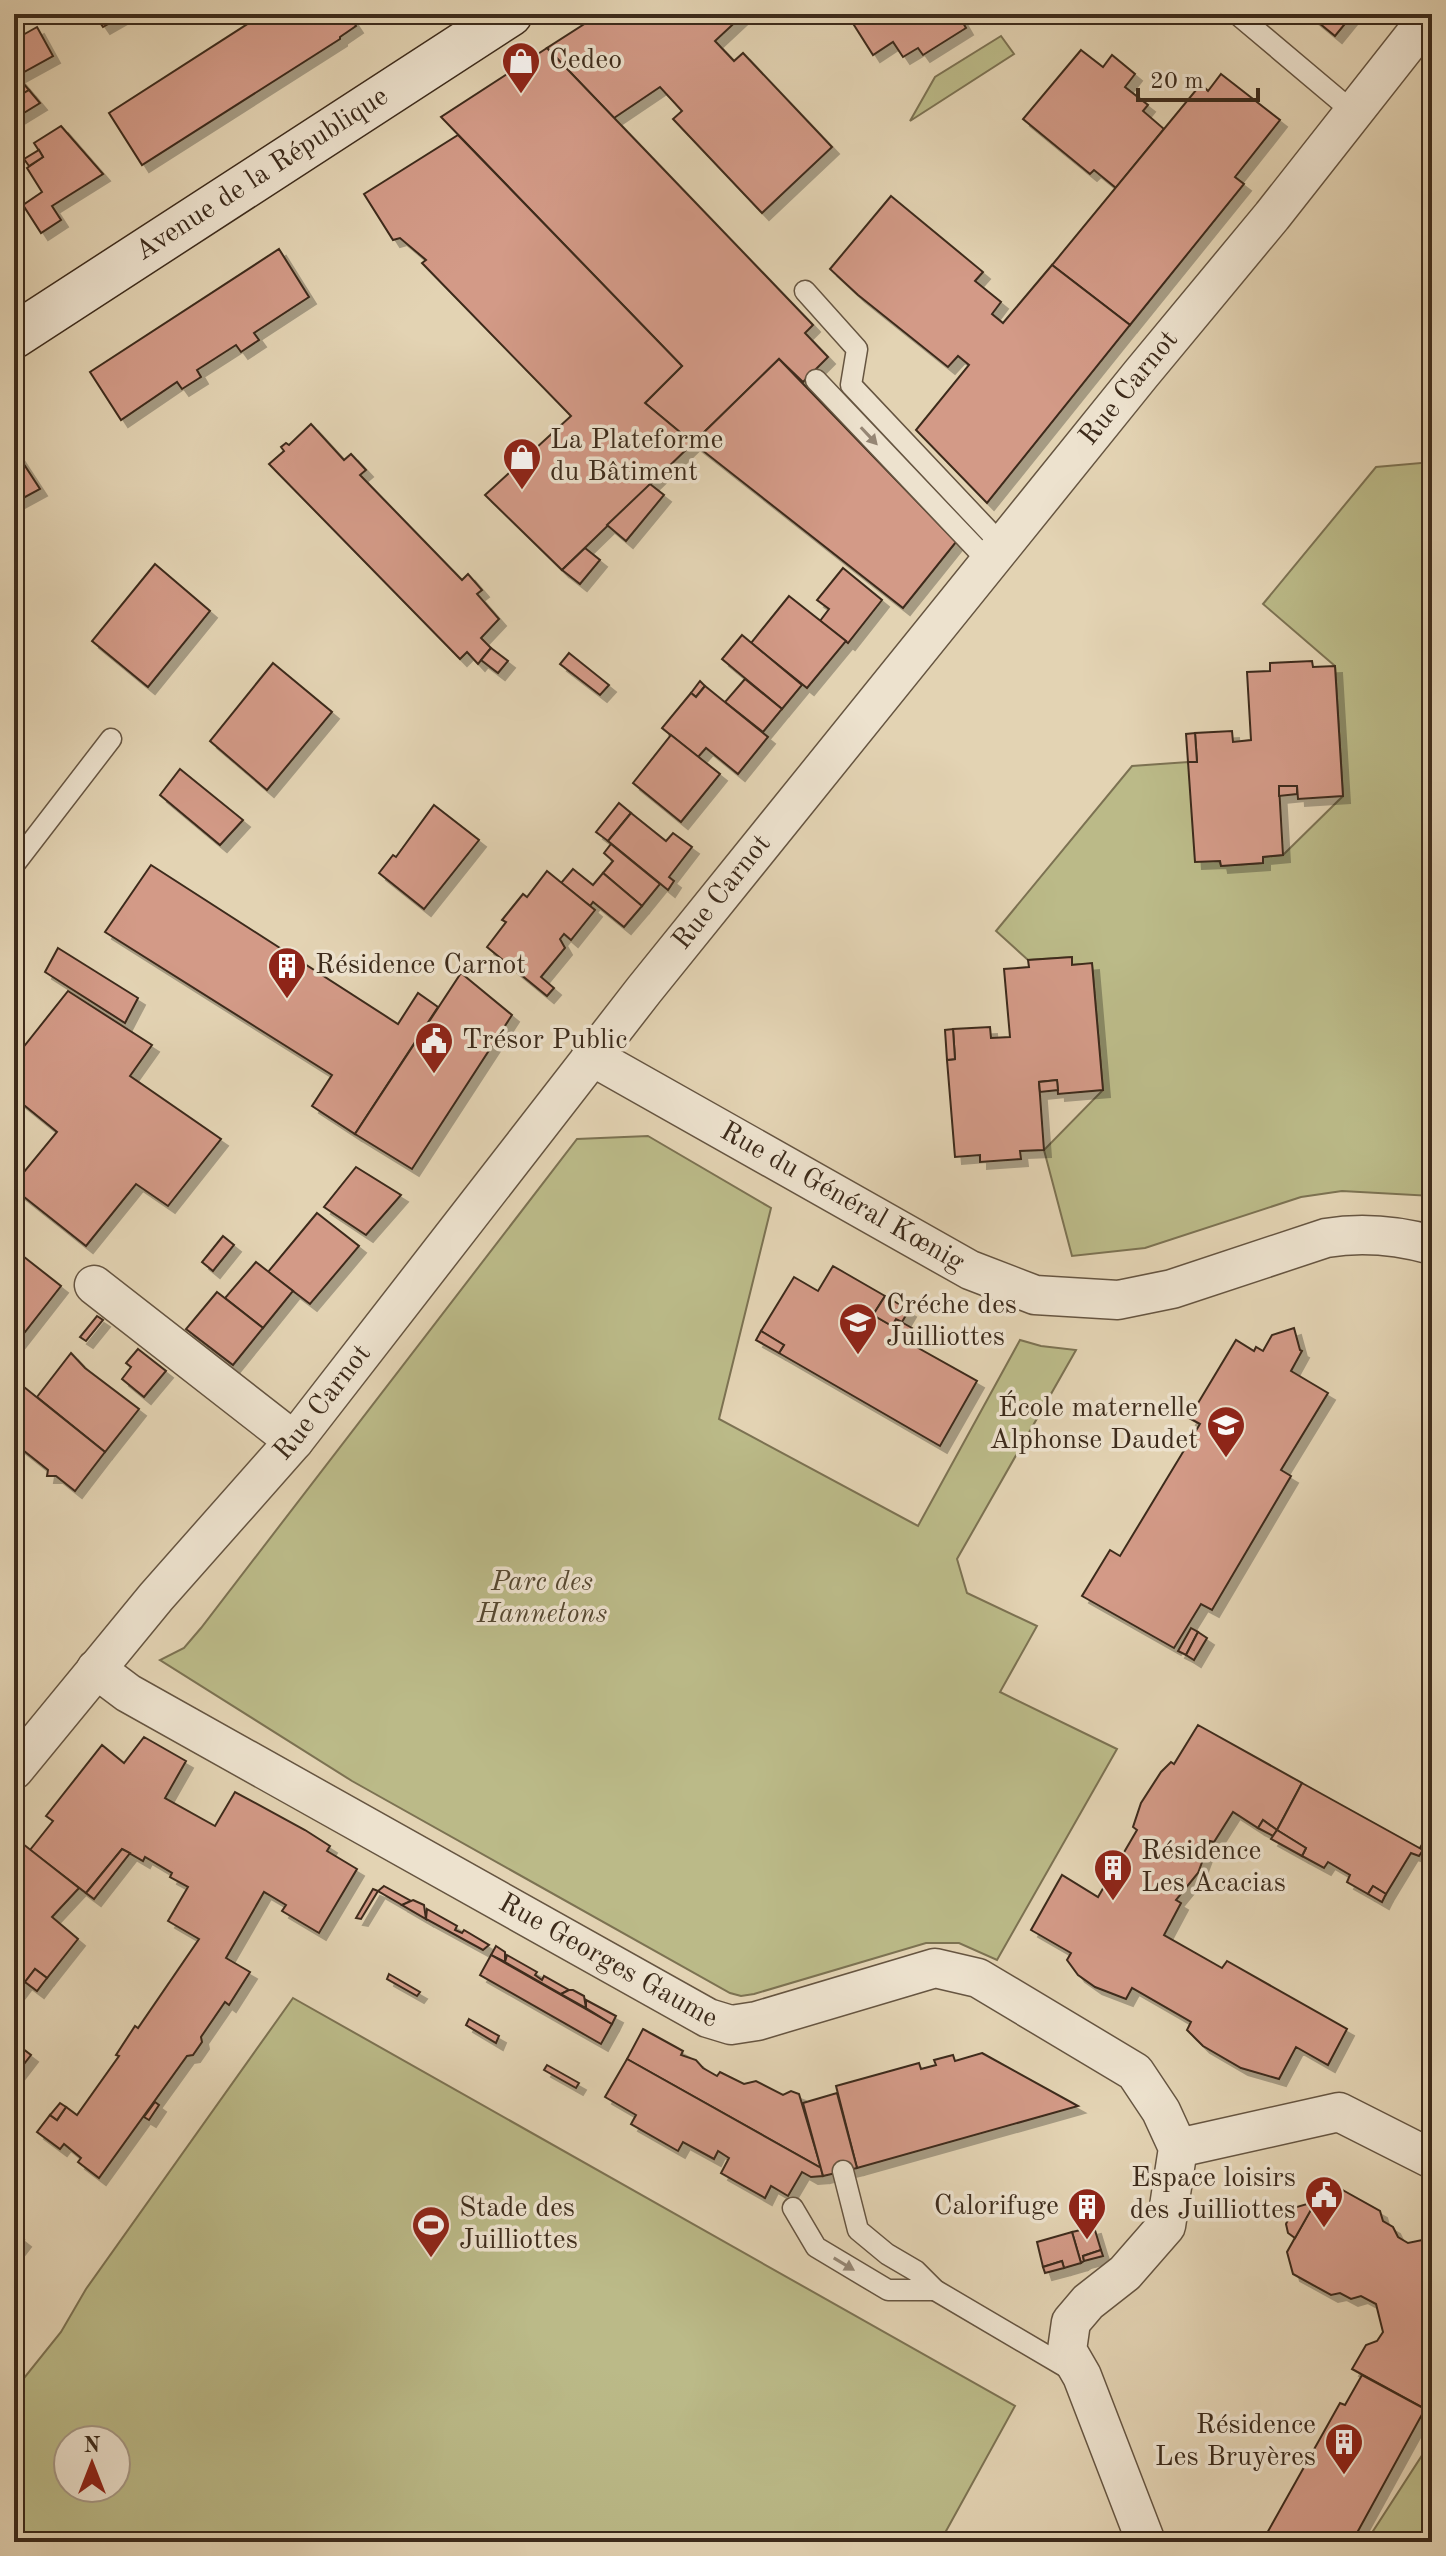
<svg xmlns="http://www.w3.org/2000/svg" width="1446" height="2556" viewBox="0 0 1446 2556" font-family="'Old Standard TT',serif">
<style>
.green{fill:#bbba88;stroke:#7c7252;stroke-width:2;fill-rule:evenodd}
.building{fill:#d39a87;stroke:#3d2b1b;stroke-width:2;filter:url(#shadow)}
.lines{fill:none;stroke-linecap:round;stroke-linejoin:round}
.service-casing{stroke:#665541;stroke-width:23}
.minor-casing{stroke:#665541;stroke-width:41}
.secondary-casing{stroke:#3d2b1b;stroke-width:47}
.service{stroke:#ede2ce;stroke-width:20}
.minor{stroke:#ede2ce;stroke-width:38}
.secondary{stroke:#ede2ce;stroke-width:44}
.oneway{fill:#958674}
.labels{text-anchor:middle;dominant-baseline:central;stroke-width:7;stroke-linejoin:round;paint-order:stroke}
.poi-label{font-size:28px;fill:#3d2b1b;stroke:#ede2ce;text-anchor:start}
.street-label{font-size:28px;fill:#3d2b1b;stroke:#ede2ce}
.park-label{font-size:28px;font-style:italic;fill:#564831;stroke:#ede2ce}
</style>
<defs>
<filter id="shadow"><feDropShadow dx="7" dy="7" stdDeviation="0" flood-color="#0004"/></filter>
</defs>
<rect width="100%" height="100%" fill="#e3d3b3"/>
<filter id="stains"><feTurbulence type="fractalNoise" baseFrequency=".0025" numOctaves="4"/><feColorMatrix values="0 0 0 0 .2 0 0 0 0 .09 0 0 0 0 .02 0 0 0 .5 -.17"/></filter>
<radialGradient id="worn" r=".72"><stop offset=".6" stop-color="#630" stop-opacity="0"/><stop offset="1" stop-color="#630" stop-opacity=".3"/></radialGradient>
<g class="green">
<path d="M1001 36 1014 54 910 121 935 77Z"/>
<path d="M1432 462V1196L1342 1191 1301 1197 1145 1248 1072 1256 1044 1150 1103 1090 1092 964 1072 965 1071 957 1028 960 996 931 1132 766 1188 762 1221 866 1262 863 1263 857 1283 855 1343 796 1335 666 1263 604 1376 467Z"/>
<path d="M648 1136 771 1208 719 1419 918 1526 1020 1340 1041 1346 1076 1350 957 1559 967 1593 1037 1626 1000 1692 1117 1749 997 1960 959 1943H926L754 1994 741 1996 730 1993 352 1781 160 1660 184 1648 201 1628 577 1139Z"/>
<path d="M293 1998 1015 2406 940 2542H14V2397L24 2378 61 2332 86 2289ZM68 2440H116V2488H68Z"/>
<path d="M1432 2440V2542H1366Z"/>
</g>
<g class="building">
<path d="M94 14H121L122 16 103 27Z"/>
<path d="M263 14H348L356 26 340 37V39L142 165 109 113Z"/>
<path d="M600 14H744L715 41 734 61 743 53 832 147 762 213 673 119 682 111 660 87 614 118 547 48Z"/>
<path d="M847 14H958L966 28 923 55 918 48 903 57 893 42 873 55Z"/>
<path d="M1308 14H1353L1335 36Z"/>
<path d="M37 27 53 56 17 76 29 90 14 99V40Z"/>
<path d="M547 48 813 325 805 333 828 357 803 382 779 359 693 443 645 403 682 366 441 117Z"/>
<path d="M1081 50 1103 67 1112 55 1135 74 1125 87 1148 105 1143 111 1164 129 1116 188 1094 170 1090 174 1023 119Z"/>
<path d="M1221 74 1280 120 1235 177 1244 184 1130 325 1052 265 1201 84 1208 91Z"/>
<path d="M29 90 40 103 14 119V99Z"/>
<path d="M61 126 103 174 52 206 61 220 41 233 23 205 42 192 27 168 43 157 34 143Z"/>
<path d="M458 135 682 366 645 403 693 443 562 570 485 495 571 416 422 263 426 260 400 238 393 240 364 194Z"/>
<path d="M39 150 43 157 29 166 24 159Z"/>
<path d="M891 196 983 272 975 281 1001 302 992 314 1003 323 1052 265 1130 325 987 503 916 430 969 365 958 356 948 367 858 295 830 269Z"/>
<path d="M279 249 309 297 254 333 259 340 241 352 236 345 197 370 201 377 182 389 177 382 121 420 90 372Z"/>
<path d="M779 359 956 542 903 608 693 443Z"/>
<path d="M311 424 344 460 351 454 366 470 360 475 462 580 468 574 482 590 477 594 499 619 481 638 491 648 478 664 467 652 460 659 269 464 284 451 281 447 286 443 289 445Z"/>
<path d="M14 449 40 489 14 503Z"/>
<path d="M650 484 664 495 626 541 607 525Z"/>
<path d="M585 548 600 560 580 584 562 570Z"/>
<path d="M155 564 210 611 148 687 92 641Z"/>
<path d="M843 568 882 600 848 643 820 621 829 609 817 600Z"/>
<path d="M789 596 846 641 807 688 751 643Z"/>
<path d="M742 635 802 685 782 709 722 659Z"/>
<path d="M491 648 508 661 498 673 481 660Z"/>
<path d="M569 653 609 685 600 695 560 664Z"/>
<path d="M1312 661 1313 667 1335 666 1343 796 1298 799 1297 786H1279L1283 855 1263 857V863L1221 866 1220 861 1195 862 1188 762H1197L1195 733 1232 731 1233 742 1251 740 1247 672 1270 671V663Z"/>
<path d="M273 663 332 712 267 790 210 741Z"/>
<path d="M745 679 782 709 763 732 725 702Z"/>
<path d="M700 681 705 686 696 697 691 693Z"/>
<path d="M705 686 768 737 738 774 706 748 698 757 662 728 691 693 696 697Z"/>
<path d="M1195 733 1197 762H1188L1186 734Z"/>
<path d="M671 735 720 774 681 822 633 783Z"/>
<path d="M180 769 243 820 220 845 160 795Z"/>
<path d="M1279 786H1297V794L1279 796Z"/>
<path d="M619 803 631 813 608 841 596 832Z"/>
<path d="M434 805 479 840 424 909 379 873 393 855 396 857Z"/>
<path d="M631 813 666 841 673 833 692 847 669 877 674 881 668 890 608 841Z"/>
<path d="M611 844 660 884 642 906 603 873 613 861 604 853Z"/>
<path d="M151 865 398 1024 418 993 438 1007 355 1134 312 1106 332 1075 105 932Z"/>
<path d="M573 869 593 885 603 873 642 906 624 927 593 902 590 906 561 883Z"/>
<path d="M547 871 595 910 571 940 564 934 560 939 565 948 541 977 554 988 547 996 487 947 506 922 502 920 523 894 527 897Z"/>
<path d="M58 948 138 998 125 1023 45 972Z"/>
<path d="M1072 957V965L1092 963 1103 1090 1058 1094 1057 1080 1039 1082 1044 1150 1020 1151 1021 1159 980 1162V1155L955 1157 947 1060 955 1059 953 1029 990 1027 991 1038 1010 1037 1004 969 1029 967 1028 960Z"/>
<path d="M461 973 512 1015 412 1169 355 1134Z"/>
<path d="M68 991 152 1045 130 1076 221 1139 168 1206 136 1184 86 1246 14 1189V1184L57 1132 14 1097V1059Z"/>
<path d="M953 1029 955 1059 947 1060 945 1030Z"/>
<path d="M1057 1080 1058 1090 1040 1092 1039 1082Z"/>
<path d="M356 1167 401 1195 366 1235 324 1207Z"/>
<path d="M317 1213 359 1246 310 1304 268 1272Z"/>
<path d="M223 1236 234 1245 213 1271 202 1262Z"/>
<path d="M14 1249 61 1286 14 1346Z"/>
<path d="M256 1262 293 1291 263 1328 225 1298Z"/>
<path d="M833 1266 885 1296 873 1315 892 1326 896 1319 912 1328 904 1340 977 1381 940 1446 779 1353 784 1345 761 1331 794 1277 818 1291Z"/>
<path d="M217 1292 263 1328 233 1365 186 1329Z"/>
<path d="M885 1296 909 1310 902 1322 896 1319 892 1326 873 1315Z"/>
<path d="M97 1316 103 1320 86 1341 80 1337Z"/>
<path d="M1294 1328 1300 1350 1302 1351 1291 1371 1328 1393 1281 1470 1291 1476 1212 1610 1201 1604 1174 1648 1082 1596 1110 1550 1120 1556 1200 1424 1189 1418 1236 1340 1254 1351 1256 1347 1263 1351 1272 1335Z"/>
<path d="M761 1331 784 1345 779 1353 756 1340Z"/>
<path d="M138 1349 166 1371 144 1397 122 1379 131 1367 126 1363Z"/>
<path d="M71 1353 85 1368 139 1409 105 1452 37 1397Z"/>
<path d="M14 1379 105 1452 75 1491 56 1476H47L48 1470 14 1443Z"/>
<path d="M1191 1628 1198 1632 1186 1655 1178 1651Z"/>
<path d="M1198 1632 1207 1638 1194 1660 1186 1655Z"/>
<path d="M1198 1725 1302 1783 1277 1830 1263 1820 1258 1828 1233 1812 1214 1842 1210 1841 1198 1873 1176 1900 1181 1903 1164 1935 1222 1968 1227 1961 1347 2029 1328 2065 1296 2047 1279 2079 1241 2068 1203 2046 1187 2030 1191 2022 1132 1988 1126 1999 1095 1987 1078 1975 1067 1960 1071 1953 1031 1930 1062 1875 1098 1897 1137 1830 1133 1827 1141 1803 1161 1772 1171 1762 1174 1764Z"/>
<path d="M144 1737 186 1761 165 1798 215 1826 235 1792 305 1830 330 1846 327 1851 357 1869 319 1933 282 1911 286 1905 264 1892 226 1958 250 1972 229 2005 225 2002 201 2037 202 2042 193 2055 187 2056 99 2178 78 2162 81 2158 64 2144 60 2149 37 2132 50 2115 57 2120 66 2107 77 2115 119 2056 116 2055 135 2026 138 2028 199 1939 168 1921 188 1887 170 1877 172 1873 145 1857 143 1861 122 1849 86 1893 30 1850 53 1821 46 1816 102 1745 124 1763Z"/>
<path d="M1302 1783 1423 1850 1419 1856 1411 1853 1386 1894 1373 1886 1368 1894 1347 1882 1350 1875 1328 1862 1324 1868 1302 1856 1306 1848 1277 1830Z"/>
<path d="M1432 1817V1855L1420 1848 1428 1834 1423 1831Z"/>
<path d="M1263 1820 1277 1830 1273 1836 1258 1828Z"/>
<path d="M1277 1830 1306 1848 1302 1856 1271 1839Z"/>
<path d="M23 1844 79 1888 52 1917 78 1939 47 1978 35 1969 16 1994 14 1855Z"/>
<path d="M122 1849 130 1853 94 1899 86 1893Z"/>
<path d="M384 1886 411 1901 402 1905 378 1891Z"/>
<path d="M1373 1886 1386 1894 1382 1902 1368 1894Z"/>
<path d="M373 1889 378 1891 361 1919 356 1918Z"/>
<path d="M413 1900 424 1905 426 1919 402 1905Z"/>
<path d="M427 1909 457 1926 455 1930 462 1933 464 1930 489 1945 483 1950 426 1919Z"/>
<path d="M496 1946 505 1952V1962L491 1955Z"/>
<path d="M491 1955 612 2024 601 2044 480 1975Z"/>
<path d="M507 1955 537 1972 535 1975 542 1980 544 1976 569 1990 561 1994 505 1962Z"/>
<path d="M35 1969 47 1978 37 1991 25 1982Z"/>
<path d="M389 1974 420 1992 417 1996 387 1979Z"/>
<path d="M569 1990H573L584 1996 586 2008 561 1994Z"/>
<path d="M586 2000 616 2016 612 2024 586 2008Z"/>
<path d="M469 2019 499 2036 496 2043 466 2025Z"/>
<path d="M643 2029 683 2051 681 2055 696 2060 703 2068 717 2076 720 2072 744 2084 756 2081 783 2095 791 2091 799 2094 821 2168 627 2059Z"/>
<path d="M14 2042 31 2055 14 2077Z"/>
<path d="M982 2053 1078 2106 857 2168 836 2086 919 2063 921 2069 936 2065 934 2060 953 2055 955 2061Z"/>
<path d="M627 2059 821 2168 823 2176 811 2177 802 2172 788 2196 771 2186 765 2198 721 2173 729 2158 718 2151 714 2159 683 2142 678 2151 631 2124 636 2115 605 2097Z"/>
<path d="M547 2065 579 2083 576 2088 544 2070Z"/>
<path d="M837 2093 857 2168 823 2176 803 2103Z"/>
<path d="M155 2102 159 2105 149 2120 144 2117Z"/>
<path d="M60 2103 66 2107 57 2120 50 2115Z"/>
<path d="M1339 2188 1380 2211 1383 2221 1393 2227 1398 2237 1408 2243 1432 2238V2394L1425 2409 1352 2369 1366 2345 1377 2341 1383 2332 1376 2304 1361 2296 1351 2299 1340 2293 1331 2295 1293 2274 1287 2252 1319 2195Z"/>
<path d="M1307 2204 1312 2208 1295 2238 1288 2233 1286 2224 1293 2208Z"/>
<path d="M1094 2227 1101 2250 1083 2256 1084 2261 1081 2263 1072 2232Z"/>
<path d="M14 2232 24 2240 14 2253Z"/>
<path d="M1072 2232 1081 2263 1064 2268 1062 2261 1043 2267 1037 2242Z"/>
<path d="M1101 2250 1103 2256 1084 2261 1083 2256Z"/>
<path d="M1062 2261 1064 2268 1045 2273 1043 2267Z"/>
<path d="M1362 2375 1425 2409 1352 2542H1262L1340 2403 1345 2405Z"/>
</g>
<g class="lines">
<defs>
<g id="service">
<path d="M1237 14 1352 111"/>
<path d="M805 291 857 349 851 385 1003 546"/>
<path d="M816 380 989 562"/>
<path d="M14 865 111 739"/>
<path d="M843 2171 858 2230 887 2254 916 2271 935 2290 1071 2370"/>
<path d="M793 2208 816 2247 888 2290H935"/>
</g>
<g id="minor">
<path id="s1" d="M591 1056 970 1270 1035 1295 1118 1300 1172 1289 1326 1238C1362 1232 1396 1235 1432 1245"/>
<path d="M94 1285 294 1441"/>
<path id="s2" d="M96 1669 128 1693 708 2018 731 2025 757 2021 935 1968 978 1978 1135 2072 1161 2111 1178 2148 1166 2226 1125 2273 1088 2302 1071 2322 1067 2350 1082 2376 1146 2542"/>
<path id="s3" d="M14 1770 156 1597 294 1441 644 990 1141 374 1272 216 1431 14"/>
<path d="M1178 2148 1339 2112 1432 2159"/>
</g>
<g id="secondary">
<path id="s4" d="M14 336 510 14"/>
</g>
</defs>
<use href="#service" class="service-casing"/>
<use href="#minor" class="minor-casing"/>
<use href="#secondary" class="secondary-casing"/>
<use href="#service" class="service"/>
<use href="#minor" class="minor"/>
<use href="#secondary" class="secondary"/>
</g>
<defs><path id="oneway-solid" d="M-6-.8H1V-3.2L6.5 0L1 3.2V.8H-6Z" transform="scale(2)"/></defs>
<g class="oneway">
<use href="#oneway-solid" transform="translate(869 436) rotate(47)"/>
<use href="#oneway-solid" transform="translate(844 2264) rotate(31)"/>
</g>
<defs>
<symbol id="shop-pin" viewBox="-11 -11 22 30"><path d="M0 17L-7.5 6A9.5 9.5 0 1 1 7.5 6Z" fill="#8f2418" stroke="#ede2ce"/><path d="M-5-2.5h2.3a2.7 3.5 0 0 1 5.4 0H5L5.5 6h-11ZM-1.5-2.5h3a1.5 2.3 0 0 0-3 0Z" fill="#fff"/></symbol>
<symbol id="building-pin" viewBox="-11 -11 22 30"><path d="M0 17L-7.5 6A9.5 9.5 0 1 1 7.5 6Z" fill="#8f2418" stroke="#ede2ce"/><path d="M-4-6H4V6H1V3H-1V6H-4ZM-2.5-4.3h1.7v1.8h-1.7ZM.8-4.3h1.7v1.8H.8ZM-2.5-1h1.7V.8h-1.7ZM.8-1h1.7V.8H.8Z" fill="#fff"/></symbol>
<symbol id="civic-pin" viewBox="-11 -11 22 30"><path d="M0 17L-7.5 6A9.5 9.5 0 1 1 7.5 6Z" fill="#8f2418" stroke="#ede2ce"/><path d="M-.6-6.5H3V-4.5H.6V-3L4-1V1h2V6H-6V1h2V-1L-.6-3ZM-1.2 2.5V6h2.4V2.5Z" fill="#fff"/></symbol>
<symbol id="school-pin" viewBox="-11 -11 22 30"><path d="M0 17L-7.5 6A9.5 9.5 0 1 1 7.5 6Z" fill="#8f2418" stroke="#ede2ce"/><path d="M0-5L7-2L0 1L-7-2ZM-4 1L0 2.5L4 1V4Q0 6-4 4Z" fill="#fff"/></symbol>
<symbol id="stadium-pin" viewBox="-11 -11 22 30"><path d="M0 17L-7.5 6A9.5 9.5 0 1 1 7.5 6Z" fill="#8f2418" stroke="#ede2ce"/><path d="M0-5a6.5 5 0 1 0 0 10a6.5 5 0 1 0 0-10ZM-3.5-1.8h7v3.6h-7Z" fill="#fff"/></symbol>
</defs>
<g fill-rule="evenodd">
<use href="#shop-pin" x="499" y="39" width="44" height="60"/>
<use href="#shop-pin" x="500" y="435" width="44" height="60"/>
<use href="#building-pin" x="265" y="944" width="44" height="60"/>
<use href="#civic-pin" x="412" y="1019" width="44" height="60"/>
<use href="#school-pin" x="836" y="1300" width="44" height="60"/>
<use href="#school-pin" x="1204" y="1403" width="44" height="60"/>
<use href="#building-pin" x="1091" y="1846" width="44" height="60"/>
<use href="#civic-pin" x="1302" y="2173" width="44" height="60"/>
<use href="#building-pin" x="1065" y="2185" width="44" height="60"/>
<use href="#stadium-pin" x="409" y="2203" width="44" height="60"/>
<use href="#building-pin" x="1322" y="2420" width="44" height="60"/>
</g>
<g class="labels">
<g class="poi-label">
<text x="549" y="61">Cedeo</text>
<text x="550" y="441">La Plateforme<tspan x="550" dy="32">du Bâtiment</tspan></text>
<text x="315" y="966">Résidence Carnot</text>
<text x="462" y="1041">Trésor Public</text>
<text x="886" y="1306">Créche des<tspan x="886" dy="32">Juilliottes</tspan></text>
<text x="1198" y="1409" text-anchor="end">École maternelle<tspan x="1198" dy="32">Alphonse Daudet</tspan></text>
<text x="1141" y="1852">Résidence<tspan x="1141" dy="32">Les Acacias</tspan></text>
<text x="1296" y="2179" text-anchor="end">Espace loisirs<tspan x="1296" dy="32">des Juilliottes</tspan></text>
<text x="1059" y="2207" text-anchor="end">Calorifuge</text>
<text x="459" y="2209">Stade des<tspan x="459" dy="32">Juilliottes</tspan></text>
<text x="1316" y="2426" text-anchor="end">Résidence<tspan x="1316" dy="32">Les Bruyères</tspan></text>
</g>
<g class="street-label">
<text stroke="none"><textPath href="#s4" startOffset="296">Avenue de la République</textPath></text>
<text stroke="none"><textPath href="#s3" startOffset="1776">Rue Carnot</textPath></text>
<text stroke="none"><textPath href="#s3" startOffset="1128">Rue Carnot</textPath></text>
<text stroke="none"><textPath href="#s1" startOffset="288">Rue du Général Kœnig</textPath></text>
<text stroke="none"><textPath href="#s3" startOffset="480">Rue Carnot</textPath></text>
<text stroke="none"><textPath href="#s2" startOffset="590">Rue Georges Gaume</textPath></text>
</g>
<g class="park-label">
<text x="542" y="1583">Parc des<tspan x="542" dy="32">Hannetons</tspan></text>
</g>
</g>
<rect width="1446" height="2556" fill="none" stroke="#e3d3b3" stroke-width="48"/>
<rect x="16" y="16" width="1414" height="2524" fill="none" stroke="#3d2b1b" stroke-width="4"/>
<rect x="24" y="24" width="1398" height="2508" fill="none" stroke="#3d2b1b" stroke-width="2"/>
<g transform="translate(92 2464)"><circle r="38" fill="#ede2ce" stroke="#a79986" stroke-width="2"/>
<path d="M0-6L14 30L0 20L-14 30Z" fill="#8f2418"/>
<text y="-12" font-size="22" font-weight="bold" text-anchor="middle" fill="#3d2b1b">N</text>
</g>
<path d="M1138 88v12h120v-12" fill="none" stroke="#3d2b1b" stroke-width="4"/>
<text x="1150" y="88" font-size="24" fill="#3d2b1b" stroke="#ede2ce" stroke-width="6" paint-order="stroke">20 m</text>
<rect width="100%" height="100%" filter="url(#stains)"/>
<rect width="100%" height="100%" fill="url(#worn)"/>
</svg>
